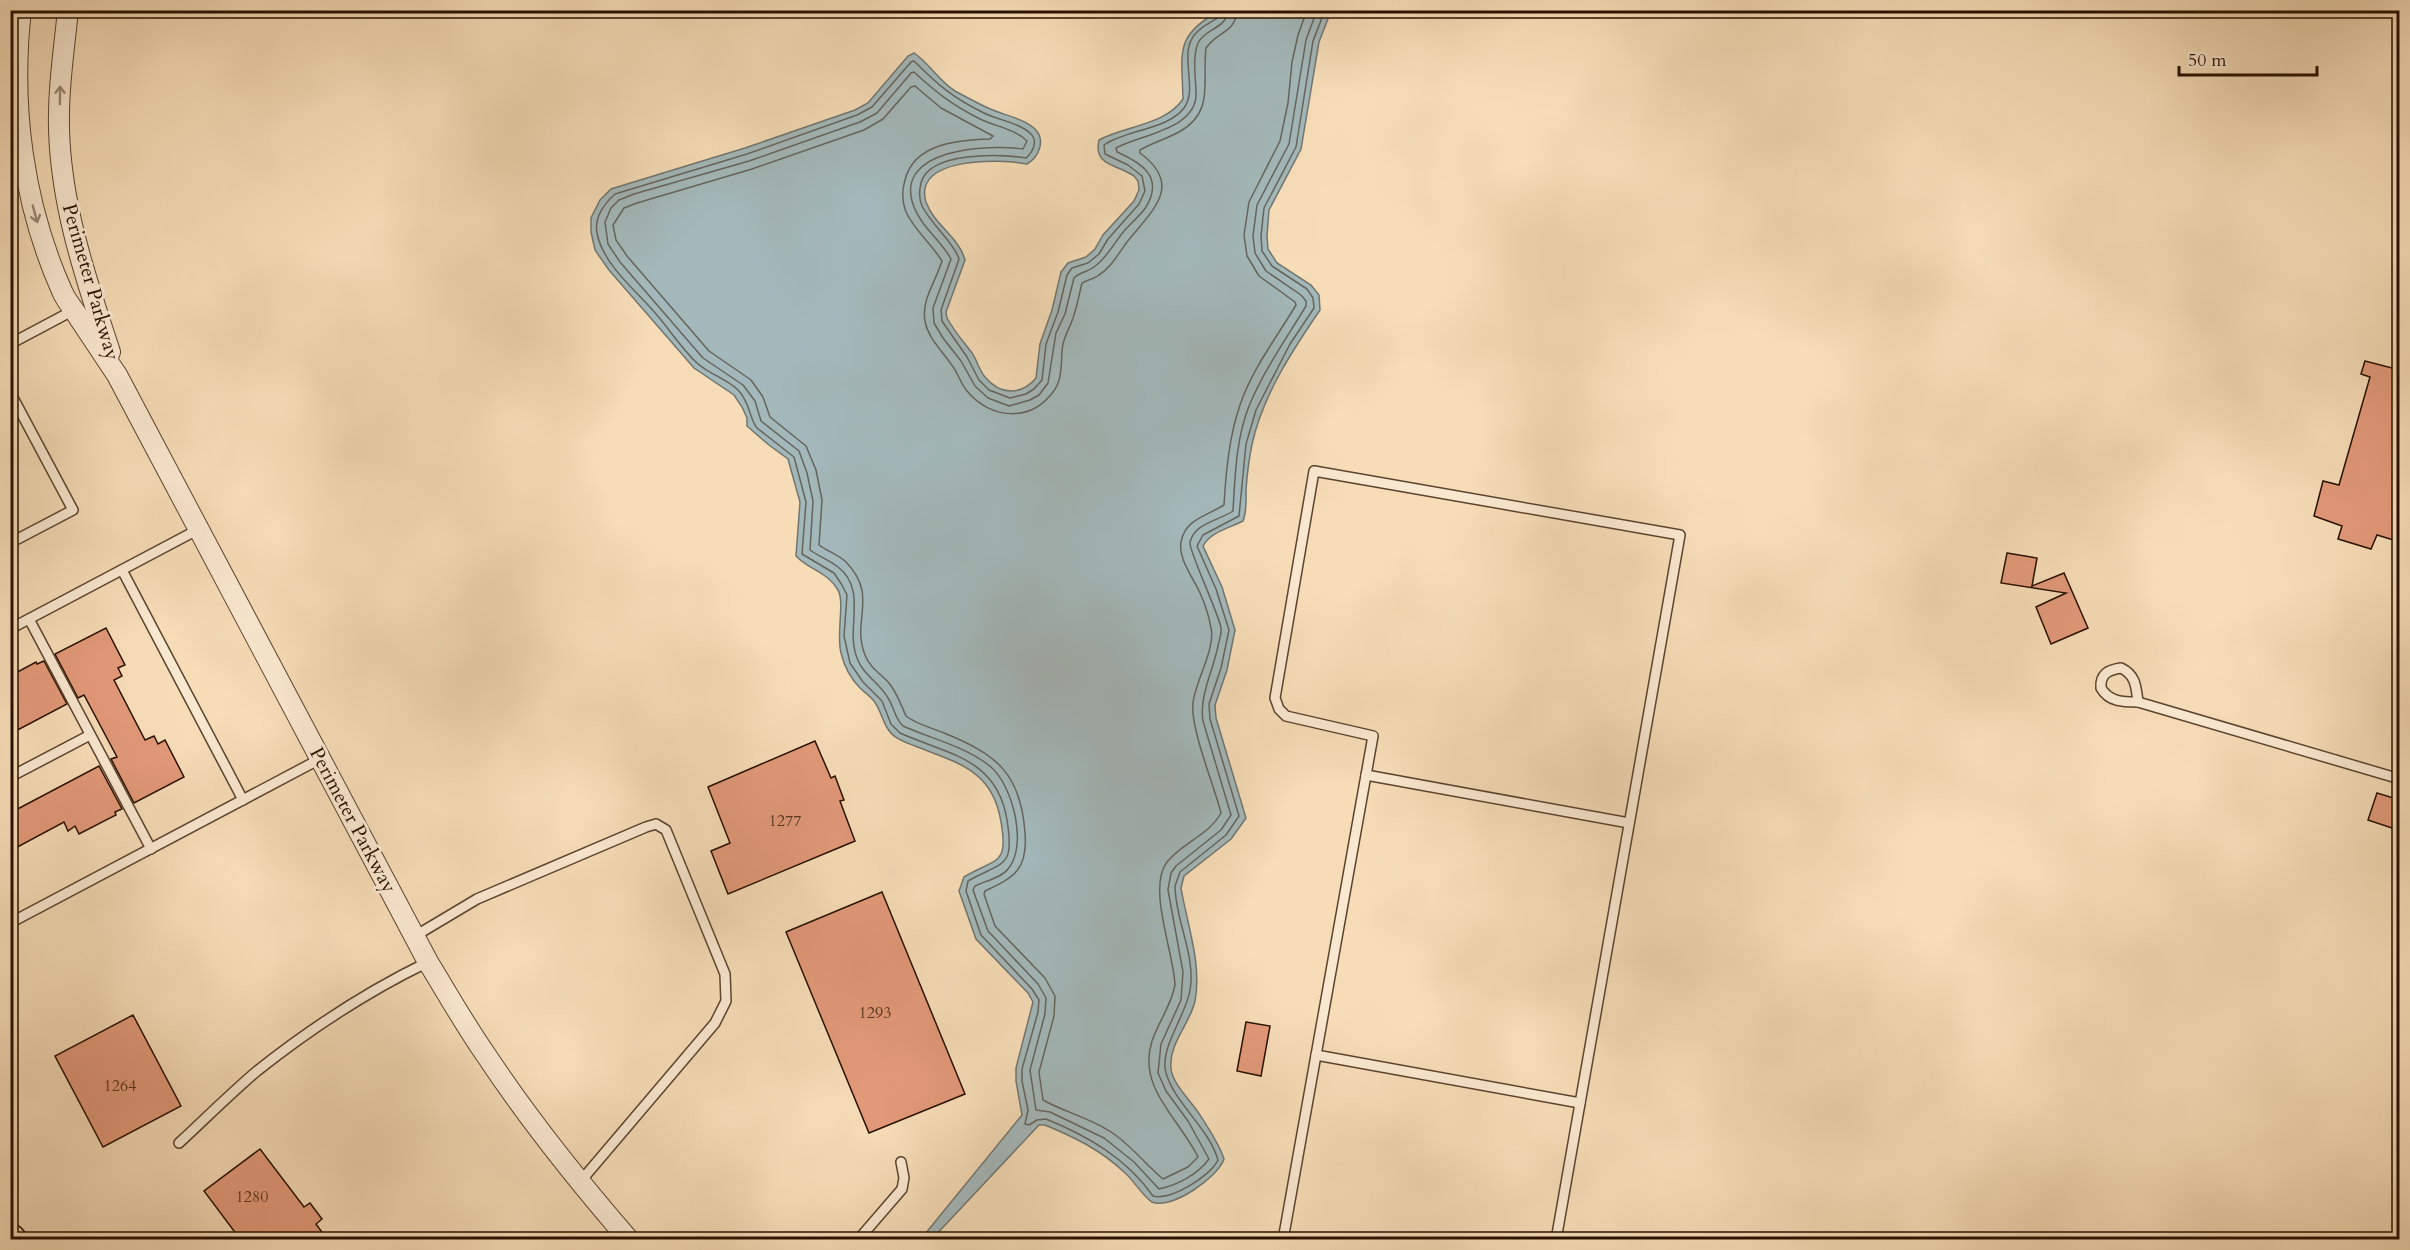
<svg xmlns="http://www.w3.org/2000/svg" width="2410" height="1250" viewBox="0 0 2410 1250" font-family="Cardo,serif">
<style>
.water{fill:#a3b8ba;stroke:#717570;stroke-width:1.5}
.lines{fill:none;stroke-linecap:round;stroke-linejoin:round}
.shore{stroke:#65645d;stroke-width:1.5}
.building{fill:#e29979;stroke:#271000;stroke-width:1.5}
.service-casing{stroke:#5b432e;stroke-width:12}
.minor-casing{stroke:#5b432e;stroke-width:22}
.primary-casing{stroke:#271000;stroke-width:33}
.service{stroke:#f9e8d0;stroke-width:9}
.minor{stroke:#f9e8d0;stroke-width:20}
.primary{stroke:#f6dcb7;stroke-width:30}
.oneway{stroke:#9a8772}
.labels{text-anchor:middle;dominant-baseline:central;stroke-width:6;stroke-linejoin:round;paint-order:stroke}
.number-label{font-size:16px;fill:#56321e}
.street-label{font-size:20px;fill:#271000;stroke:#f9e8d0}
</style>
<rect width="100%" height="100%" fill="#f6dcb7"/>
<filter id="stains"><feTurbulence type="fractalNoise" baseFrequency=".00333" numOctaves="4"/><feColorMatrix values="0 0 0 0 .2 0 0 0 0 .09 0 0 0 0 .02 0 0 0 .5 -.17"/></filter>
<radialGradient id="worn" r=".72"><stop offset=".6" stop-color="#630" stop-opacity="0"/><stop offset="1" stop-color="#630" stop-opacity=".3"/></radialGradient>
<path class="water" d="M1219 11H1331L1319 42 1301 149 1269 210 1267 236 1268 249 1277 263 1311 285 1319 295 1320 310C1292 351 1263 395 1252 444 1249 459 1247 475 1246 490 1246 501 1247 511 1243 521 1230 528 1210 532 1203 546L1222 587 1235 630 1227 670 1215 705 1216 718 1246 818 1231 839 1184 876 1181 888C1187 924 1202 964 1195 1001 1190 1024 1168 1044 1171 1069 1173 1084 1189 1099 1198 1112 1207 1126 1219 1143 1224 1159 1218 1177 1172 1210 1152 1202 1145 1199 1132 1178 1124 1172 1101 1150 1074 1137 1045 1125H1039L932 1239H921L1022 1115 1016 1081V1068L1033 1002 1028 993 976 939 959 891 964 877C995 858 1009 867 1001 822 993 770 958 763 915 746 905 742 894 739 888 729 883 722 881 712 876 704 872 697 866 694 860 688 851 679 844 665 841 653 836 634 845 602 838 590 828 572 809 570 796 556L800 502 788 459 769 445 747 426V418L742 407 734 395 694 368 609 270 595 250 591 232V218L600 200 611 189 745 148 855 110 868 103 908 56 914 53C929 63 939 81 955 91 966 97 977 103 988 108 1003 115 1023 118 1035 129 1046 140 1039 157 1027 164 1002 159 912 156 926 202 934 225 959 237 965 260L946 312 947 318C954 331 963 341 972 353 977 360 979 370 985 377 1000 395 1021 396 1036 378L1040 344 1052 310 1061 272 1068 263 1086 257 1095 249 1103 235 1134 201 1139 190 1138 181 1134 176C1117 164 1093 166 1099 140 1124 126 1166 125 1183 99 1182 52 1174 36 1219 11Z"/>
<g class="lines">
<g class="shore">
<path d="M1221 10 1219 17C1212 22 1202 26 1196 33 1177 53 1199 88 1184 108 1167 130 1125 130 1104 145L1105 154 1128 165 1142 176 1145 191 1139 204 1108 239 1099 254 1088 263 1072 268 1067 275 1058 312 1046 344 1042 380 1034 389 1026 394 1010 398 989 390 979 380 967 357 942 321 941 310 959 259C955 244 931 224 922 206 919 199 919 191 921 183 929 151 1001 154 1026 158 1033 152 1038 141 1031 134 1020 123 998 120 984 113 953 98 938 85 914 61L911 62 872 107 857 115 747 154 615 194C604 204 594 217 597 233 603 265 636 290 656 314 670 330 682 349 697 363 710 375 728 379 739 391 750 403 750 420 757 428L794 457 806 502 802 554 834 573 842 585 847 595 844 636 850 663 863 682 882 701 891 724 900 733C949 755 997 758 1007 820 1015 869 1003 861 968 881L966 891 981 935 1032 989 1039 1000 1038 1012 1022 1069V1081L1028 1110 1025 1124 1029 1125 1037 1120 1046 1119C1088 1136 1126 1158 1153 1196 1171 1201 1210 1176 1218 1160 1209 1128 1175 1104 1166 1073 1159 1048 1186 1016 1190 990 1196 955 1175 920 1175 886L1180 872 1226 835 1239 816 1210 719 1209 704 1221 668 1229 630 1216 589 1197 546 1203 535 1239 516 1246 444 1256 410 1290 344 1314 308 1313 298 1307 289 1272 266 1262 251 1261 236 1264 208 1296 147 1313 41 1325 10"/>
<path d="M1228 10C1227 29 1205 28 1198 43 1192 58 1196 79 1196 94 1197 129 1139 135 1116 148L1117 152C1142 163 1164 177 1146 207 1140 216 1131 223 1124 231 1114 243 1107 258 1094 267 1088 272 1080 272 1074 278L1065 314 1056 333 1048 383 1039 395 1030 400 1009 406 988 398 975 386 961 361 943 338 934 323 933 308 951 259C941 240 922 228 914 207 891 148 989 144 1023 149L1027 141C1015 129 994 126 980 119 952 105 937 93 914 72L911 73 877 113 860 122 749 161 634 194 619 200 611 208 605 222 608 244 620 262 703 358 743 385 755 401 761 421 799 451 807 473 813 501 810 550C818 556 829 560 838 567 868 590 845 628 857 658 863 675 880 683 888 698 894 707 895 719 903 726 932 739 967 747 991 767 1013 786 1028 846 1008 869 1001 878 985 881 975 886L973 890 988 931 1038 984 1046 998 1045 1014 1030 1070 1036 1110 1050 1112 1104 1138 1134 1162 1159 1189C1178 1185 1198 1174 1209 1159L1188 1121 1166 1091 1158 1073 1161 1044 1181 1000 1183 972 1168 890 1171 873 1176 866 1221 830 1231 815 1203 721C1199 696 1213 671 1218 646 1219 640 1222 634 1221 628 1218 611 1188 550 1190 542 1195 523 1218 521 1233 511 1235 476 1236 439 1249 406 1264 370 1286 339 1306 306V301L1301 295 1266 271 1255 253 1253 236 1257 205 1289 144 1306 40 1317 10"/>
<path d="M1237 10C1236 33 1216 32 1206 48 1202 82 1215 112 1179 132 1166 139 1152 143 1140 150V153C1182 184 1155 208 1131 237 1120 250 1113 266 1099 275 1094 279 1087 280 1082 283 1079 295 1077 307 1073 318 1070 327 1065 335 1063 344 1060 360 1064 378 1053 392 1030 423 990 419 967 391 960 383 958 372 951 364 942 351 928 338 925 321 921 300 936 281 942 261 931 243 915 231 906 212 902 202 902 190 905 180 914 143 959 140 990 139L993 136 941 108 915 86 911 87 883 119 864 130 752 169 637 203 624 208 613 225 616 240 627 256 709 351 751 380 763 397 770 417 806 446 816 470 822 500 819 545C827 551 839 555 846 562 879 596 851 620 865 655 870 668 880 673 889 683 897 693 901 705 906 716 916 724 932 728 944 733 996 754 1021 773 1025 833 1028 869 1015 877 985 891L984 894 995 926 1045 978 1055 996 1054 1016 1039 1072 1043 1100C1064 1112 1090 1118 1111 1132 1131 1145 1145 1164 1163 1179L1188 1167 1198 1157C1179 1118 1137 1088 1152 1041 1159 1021 1171 1006 1175 985 1174 953 1147 888 1167 862 1182 843 1209 835 1221 813 1214 785 1190 728 1193 703 1195 682 1216 648 1211 628 1209 616 1205 604 1200 593 1194 579 1178 559 1181 542 1185 519 1207 516 1224 505 1226 471 1229 437 1240 405 1252 369 1277 337 1296 305L1295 302 1259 276 1247 256 1244 235 1249 202 1280 141 1288 103 1292 62 1298 35 1307 10"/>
</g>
</g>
<g class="building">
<path d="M2365 361 2400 370V542L2377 535 2371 549 2338 539 2342 526 2314 516 2323 481 2339 485 2370 377 2361 374Z"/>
<path d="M2007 553 2037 558 2032 586 2064 573 2088 628 2051 644 2036 607 2066 593 2001 583Z"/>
<path d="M106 628 125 665 118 668 122 676 114 680 145 740 154 736 158 744 165 740 184 777 134 803 111 759 117 757 84 695 78 698 55 654Z"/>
<path d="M44 661 67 704 10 734V676L36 662 37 664Z"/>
<path d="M815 741 831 778 835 776 844 800 840 801 855 841 728 894 711 851 730 843 708 787Z"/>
<path d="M99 766 122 809 115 812 116 815 79 834 75 826 68 831 64 822 10 851V813Z"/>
<path d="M2377 793 2400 800 2392 828 2368 820Z"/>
<path d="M882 892 965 1094 869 1133 786 932Z"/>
<path d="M133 1015 181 1106 103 1147 55 1056Z"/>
<path d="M1246 1022 1270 1026 1261 1076 1237 1071Z"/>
<path d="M260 1149 304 1207 310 1203 322 1219 316 1224 327 1239H240L204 1191Z"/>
</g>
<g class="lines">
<defs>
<g id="service">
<path d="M10 344 74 310"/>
<path d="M10 392 73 510 10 543"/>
<path d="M122 570 243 800"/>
<path d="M29 619 151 849"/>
<path d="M10 629 199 529"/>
<path d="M2121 668C2136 675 2136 687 2138 702 2123 702 2109 702 2101 688 2100 674 2108 670 2121 668Z"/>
<path d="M2138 702 2400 779"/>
<path d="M1366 775 1629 823"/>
<path d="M10 777 90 735"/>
<path d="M10 923 320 759"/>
<path d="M415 936 477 899 646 827 656 824 666 830 725 974 726 1001 715 1023 580 1182"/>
<path d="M1316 1055 1580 1103"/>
<path d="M179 1143C205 1119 230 1094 257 1071 310 1029 368 991 428 962"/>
<path d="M858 1240 902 1189 904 1178 901 1162"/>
<path d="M1283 1240 1373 736 1286 716 1279 709 1275 698 1314 471 1680 535 1556 1240"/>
</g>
<g id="minor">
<path d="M21 10C10 105 23 204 62 291 66 301 74 309 79 318 92 337 104 356 117 375L428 962C447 993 465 1025 486 1055 529 1120 578 1181 629 1240"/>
<path d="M68 10C64 50 58 89 59 129 61 207 86 279 110 352"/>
</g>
<path id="primary" d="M10 1239 11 1240"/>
</defs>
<use href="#service" class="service-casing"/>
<use href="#minor" class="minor-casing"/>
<use href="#primary" class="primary-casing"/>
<use href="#service" class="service"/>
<use href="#minor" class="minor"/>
<use href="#primary" class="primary"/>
</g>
<defs><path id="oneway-shaft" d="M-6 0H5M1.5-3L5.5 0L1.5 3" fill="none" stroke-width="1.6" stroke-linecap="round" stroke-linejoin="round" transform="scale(1.5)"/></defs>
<g class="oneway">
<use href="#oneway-shaft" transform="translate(60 95) rotate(-89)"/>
<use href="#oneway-shaft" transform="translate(35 214) rotate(75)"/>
</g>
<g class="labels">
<g class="number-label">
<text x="785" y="821">1277</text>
<text x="875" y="1013">1293</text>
<text x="120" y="1086">1264</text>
<text x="252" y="1197">1280</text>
</g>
<g class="street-label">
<text transform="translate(91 282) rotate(74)">Perimeter Parkway</text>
<text transform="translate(353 820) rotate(62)">Perimeter Parkway</text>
</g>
</g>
<rect width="2410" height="1250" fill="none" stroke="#f6dcb7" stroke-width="36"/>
<rect x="12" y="12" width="2386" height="1226" fill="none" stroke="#271000" stroke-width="3"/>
<rect x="18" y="18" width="2374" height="1214" fill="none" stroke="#271000" stroke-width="1.5"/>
<path d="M2179 66v9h138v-9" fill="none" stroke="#271000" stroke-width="3"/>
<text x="2188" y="66" font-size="18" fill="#271000" stroke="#f9e8d0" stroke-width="4.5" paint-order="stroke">50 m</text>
<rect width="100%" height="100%" filter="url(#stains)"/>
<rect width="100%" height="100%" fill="url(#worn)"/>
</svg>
